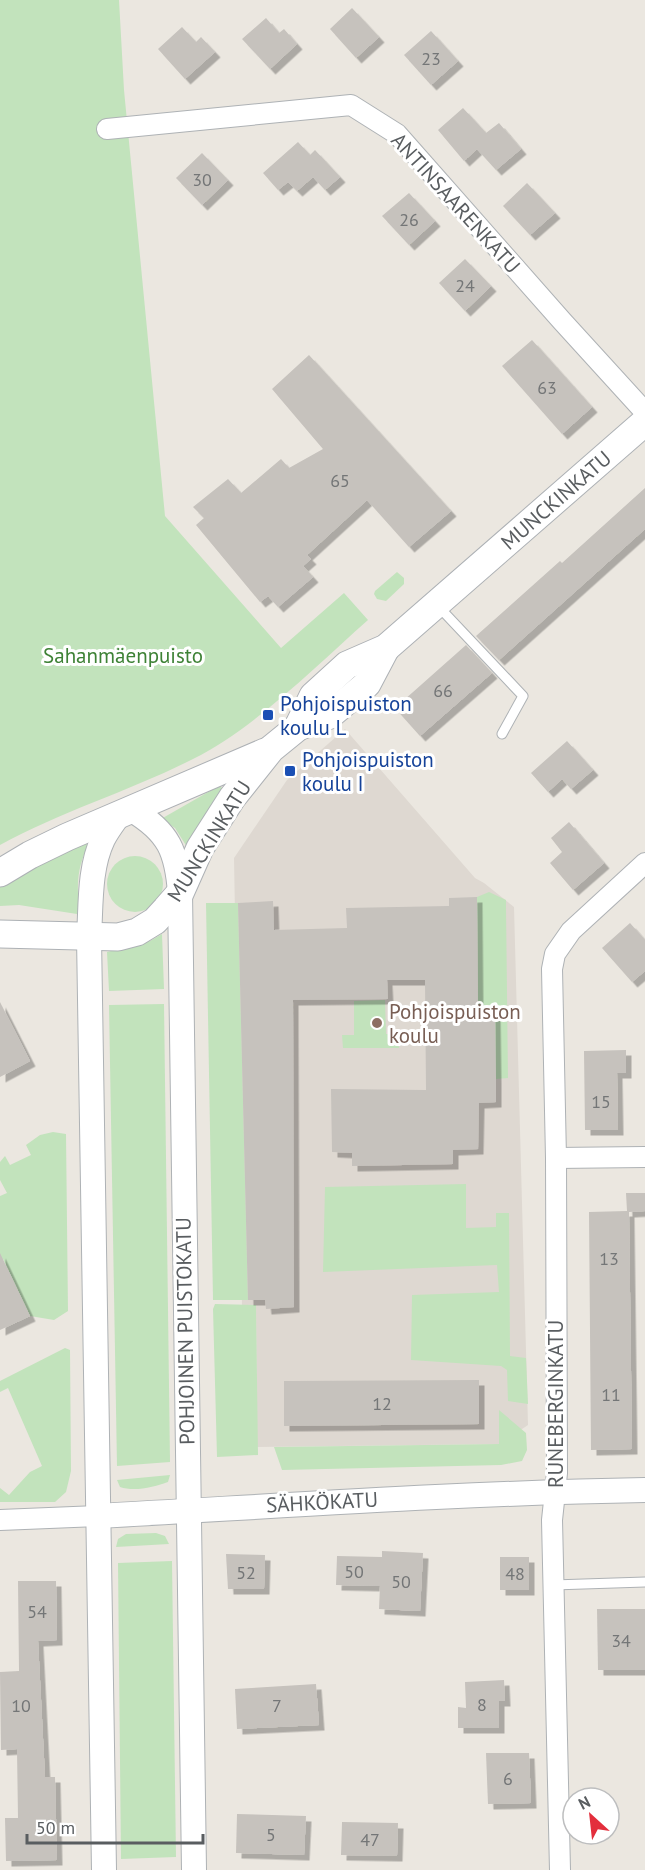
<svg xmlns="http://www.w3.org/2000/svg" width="645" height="1870" viewBox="0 0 645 1870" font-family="'PT Sans',sans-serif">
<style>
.education{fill:#ded8d1}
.green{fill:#c2e3bc}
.building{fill:#c6c2bd;filter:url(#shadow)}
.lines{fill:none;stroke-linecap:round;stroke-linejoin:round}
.service-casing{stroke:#aeb2b5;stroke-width:11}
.minor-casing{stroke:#aeb2b5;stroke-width:22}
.tertiary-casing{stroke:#aeb2b5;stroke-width:26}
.secondary-casing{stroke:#adb1b5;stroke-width:29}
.service{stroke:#fff;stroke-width:9}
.minor{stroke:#fff;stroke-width:20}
.tertiary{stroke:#fff;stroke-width:24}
.secondary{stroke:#fff;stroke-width:27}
.transit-dot{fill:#1a4fb4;stroke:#fff;stroke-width:2}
.education-dot{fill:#8d6e63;stroke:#fff;stroke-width:2}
.labels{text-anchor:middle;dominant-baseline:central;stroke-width:6;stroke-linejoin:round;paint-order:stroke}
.number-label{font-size:18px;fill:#747677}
.street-label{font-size:21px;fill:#595d60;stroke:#fff}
.park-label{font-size:21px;fill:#3e8236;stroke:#fff}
.transit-label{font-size:21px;fill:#164399;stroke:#fff;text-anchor:start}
.education-label{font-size:21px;fill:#785e54;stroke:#fff;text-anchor:start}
</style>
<defs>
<filter id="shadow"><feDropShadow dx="5.5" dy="5.5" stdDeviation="0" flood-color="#0004"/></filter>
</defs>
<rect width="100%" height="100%" fill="#ebe7e0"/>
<path class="education" d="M345 729 475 878 484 883 514 907 528 1425 500 1444 257 1447 256 1305H242L234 858 287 780Z"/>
<g class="green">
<path d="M0 0H119L124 90 165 516 281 648 344 593 368 620C316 666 255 728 193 759 130 791 62 811 0 845Z"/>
<path d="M397 572 404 578V584L386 601 377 599 374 594 375 591Z"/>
<path d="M217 787H221L223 789 187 847 175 828 161 819Z"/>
<path d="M91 841C77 864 76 885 80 911L77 914 19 905 0 906V886L42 861Z"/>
<circle cx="135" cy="884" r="28"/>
<path d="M489 892 506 900V907L508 1078 496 1079 478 1009 477 897Z"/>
<path d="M206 903H238L248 1300H213Z"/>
<path d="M162 934 164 989 109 991 107 952 150 941Z"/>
<path d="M385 1000 386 1034H397L399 1048H343L342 1035H354V1001Z"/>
<path d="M164 1004 170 1462 117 1466 109 1005Z"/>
<path d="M53 1132 66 1134 68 1311 54 1320 30 1316 3 1259 0 1260V1196L7 1193 0 1180V1162L5 1156 10 1165 31 1155 26 1145 40 1135Z"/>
<path d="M466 1184V1228L496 1227V1213H509L510 1356 526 1358 528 1404 508 1401 507 1370 501 1366 411 1360 412 1295 499 1292 497 1265 323 1272 325 1187Z"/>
<path d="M215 1304 256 1305 258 1455 217 1457 213 1309Z"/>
<path d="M65 1348 70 1350 71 1471 66 1492 55 1502H0V1488L9 1495 30 1472 42 1466 8 1388 0 1392V1381Z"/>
<path d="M499 1410 526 1433 527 1450 522 1461 501 1465 282 1470 274 1447 499 1444Z"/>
<path d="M170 1475 168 1482C155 1487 134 1492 120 1487L117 1480Z"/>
<path d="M156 1533 165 1536 169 1544 116 1547 118 1539 126 1534Z"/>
<path d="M172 1561 176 1857 121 1859 118 1563Z"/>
</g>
<g class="building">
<path d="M352 8 379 37 356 58 330 29Z"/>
<path d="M266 18 279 33 284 29 297 44 270 69 242 39Z"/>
<path d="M182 27 196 42 201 37 215 52 185 79 158 49Z"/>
<path d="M431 31 458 61 431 85 404 55Z"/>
<path d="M463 108 486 133 499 123 521 149 496 170 477 149 464 161 438 130Z"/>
<path d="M298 142 310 155 315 150 340 177 325 190 313 177 297 191 288 182 278 190 263 173Z"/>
<path d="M202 153 228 180 202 205 176 178Z"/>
<path d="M527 183 555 213 530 235 503 206Z"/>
<path d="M409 193 435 221 409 245 382 216Z"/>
<path d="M465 259 491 286 465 311 439 283Z"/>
<path d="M532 340 592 407 562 434 502 366Z"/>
<path d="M309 355 451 511 409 547 367 500 307 555 311 559 303 566 313 577 278 607 268 596 260 602 196 525 204 518 193 507 228 479 241 493 281 459 289 468 323 449 272 389Z"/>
<path d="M645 488V529L499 660 476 636 560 561 562 563Z"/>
<path d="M466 645 492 673 420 736 395 708Z"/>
<path d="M567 741 593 770 571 789 562 779 548 792 531 773Z"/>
<path d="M569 822 604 863 573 890 550 863 562 852 551 838Z"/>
<path d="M477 897 478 1009H495L496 1079V1102L479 1103 478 1149 453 1150V1164L352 1166V1153L332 1152 331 1089 426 1090 425 980H387L388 999 293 1000 294 1307 266 1309 265 1300H248L238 903 273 901 274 930 347 928 346 908 449 906V898Z"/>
<path d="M630 923 645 940V971L632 982 602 948Z"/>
<path d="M0 1002 30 1061 0 1077Z"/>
<path d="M626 1050V1073H617L618 1130H585L584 1051Z"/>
<path d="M626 1193H645V1211L629 1212 632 1449 591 1450 589 1212 627 1211Z"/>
<path d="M0 1253 30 1316 0 1330Z"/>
<path d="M479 1380V1424L284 1426V1381Z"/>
<path d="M382 1551 423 1553 420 1611 379 1609 380 1586 336 1585 337 1556 382 1557Z"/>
<path d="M226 1554 265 1555 264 1589H228Z"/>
<rect x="500" y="1557" width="29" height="33"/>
<path d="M18 1581H56L57 1640 38 1641 45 1777H55L57 1860 6 1861 5 1818H18L17 1749 1 1750 0 1672 19 1671Z"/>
<path d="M597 1609H645V1670H598Z"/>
<path d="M504 1680 505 1701H499V1728H458V1707L466 1708 465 1682Z"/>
<path d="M316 1684 319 1725 237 1729 235 1689Z"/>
<path d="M486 1753H529L531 1803 488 1804Z"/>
<path d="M237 1814 306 1816 304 1855 236 1853Z"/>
<path d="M342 1822 398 1823 397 1856 341 1855Z"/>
</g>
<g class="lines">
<defs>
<g id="service">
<path d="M438 606 523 696 502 734"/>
<path d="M553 1585 645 1582"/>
</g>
<g id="minor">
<path d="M107 129 351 105 397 134 562 321 645 412"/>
<path d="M556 1158 645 1157"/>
<path d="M0 1520 98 1516"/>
<path d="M560 1870 552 1520 557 1473 556 1158 552 969 555 954 571 931 645 863"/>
</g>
<g id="tertiary">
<path d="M132 810C169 832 177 852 180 893L194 1870"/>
<path d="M98 1516C281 1506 462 1493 645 1490"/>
<path d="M104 1870 89 937C91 905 89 868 103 839 107 831 113 823 118 816"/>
</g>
<g id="secondary">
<path d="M298 727 313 696 347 665 386 648 645 422"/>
<path d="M0 873 30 855 67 837 265 752"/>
<path d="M0 934 118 937 137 932 155 921 166 909 180 893 200 848 232 798 271 749 298 727 330 715 367 684 386 648"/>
</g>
</defs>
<use href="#service" class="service-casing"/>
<use href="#minor" class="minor-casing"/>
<use href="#tertiary" class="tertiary-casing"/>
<use href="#secondary" class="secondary-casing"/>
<use href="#service" class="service"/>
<use href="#minor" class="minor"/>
<use href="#tertiary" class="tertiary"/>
<use href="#secondary" class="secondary"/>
</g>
<g class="transit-dot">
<rect x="262" y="709" width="12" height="12" rx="3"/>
<rect x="284" y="765" width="12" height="12" rx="3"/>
</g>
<circle class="education-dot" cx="377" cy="1023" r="6"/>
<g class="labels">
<g class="number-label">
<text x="431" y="58">23</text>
<text x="202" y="179">30</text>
<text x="409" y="219">26</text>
<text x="465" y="285">24</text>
<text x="547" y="387">63</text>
<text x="340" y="480">65</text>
<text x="443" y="690">66</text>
<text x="601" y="1101">15</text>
<text x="609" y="1258">13</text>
<text x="611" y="1394">11</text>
<text x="382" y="1403">12</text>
<text x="354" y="1571">50</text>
<text x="246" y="1572">52</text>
<text x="515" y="1573">48</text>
<text x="401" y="1581">50</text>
<text x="37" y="1611">54</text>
<text x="621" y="1640">34</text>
<text x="482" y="1704">8</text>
<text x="21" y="1705">10</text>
<text x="277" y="1705">7</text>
<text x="508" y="1778">6</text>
<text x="271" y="1834">5</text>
<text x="370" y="1839">47</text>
</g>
<g class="street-label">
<text transform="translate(456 203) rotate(48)">ANTINSAARENKATU</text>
<text transform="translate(556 500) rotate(-41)">MUNCKINKATU</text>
<text transform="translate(209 841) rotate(-58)">MUNCKINKATU</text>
<text transform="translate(185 1331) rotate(-91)">POHJOINEN PUISTOKATU</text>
<text transform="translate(555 1404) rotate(-90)">RUNEBERGINKATU</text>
<text transform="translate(322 1502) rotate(-3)">SÄHKÖKATU</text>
</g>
<g class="park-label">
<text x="123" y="655">Sahanmäenpuisto</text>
</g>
<g class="transit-label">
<text x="280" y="703">Pohjoispuiston<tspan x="280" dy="24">koulu L</tspan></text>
<text x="302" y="759">Pohjoispuiston<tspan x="302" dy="24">koulu I</tspan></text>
</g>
<g class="education-label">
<text x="389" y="1011">Pohjoispuiston<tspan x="389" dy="24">koulu</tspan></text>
</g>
</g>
<g transform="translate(591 1816) rotate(333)"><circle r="28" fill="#ffffff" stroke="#bdbebf" stroke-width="1.5"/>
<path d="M0-4.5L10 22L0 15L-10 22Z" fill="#e32e3c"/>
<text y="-9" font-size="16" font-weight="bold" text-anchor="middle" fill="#595d60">N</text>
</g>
<path d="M27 1834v9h176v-9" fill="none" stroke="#595d60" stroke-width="3"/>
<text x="36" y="1834" font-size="18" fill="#595d60" stroke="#ffffff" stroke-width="4.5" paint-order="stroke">50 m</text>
</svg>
